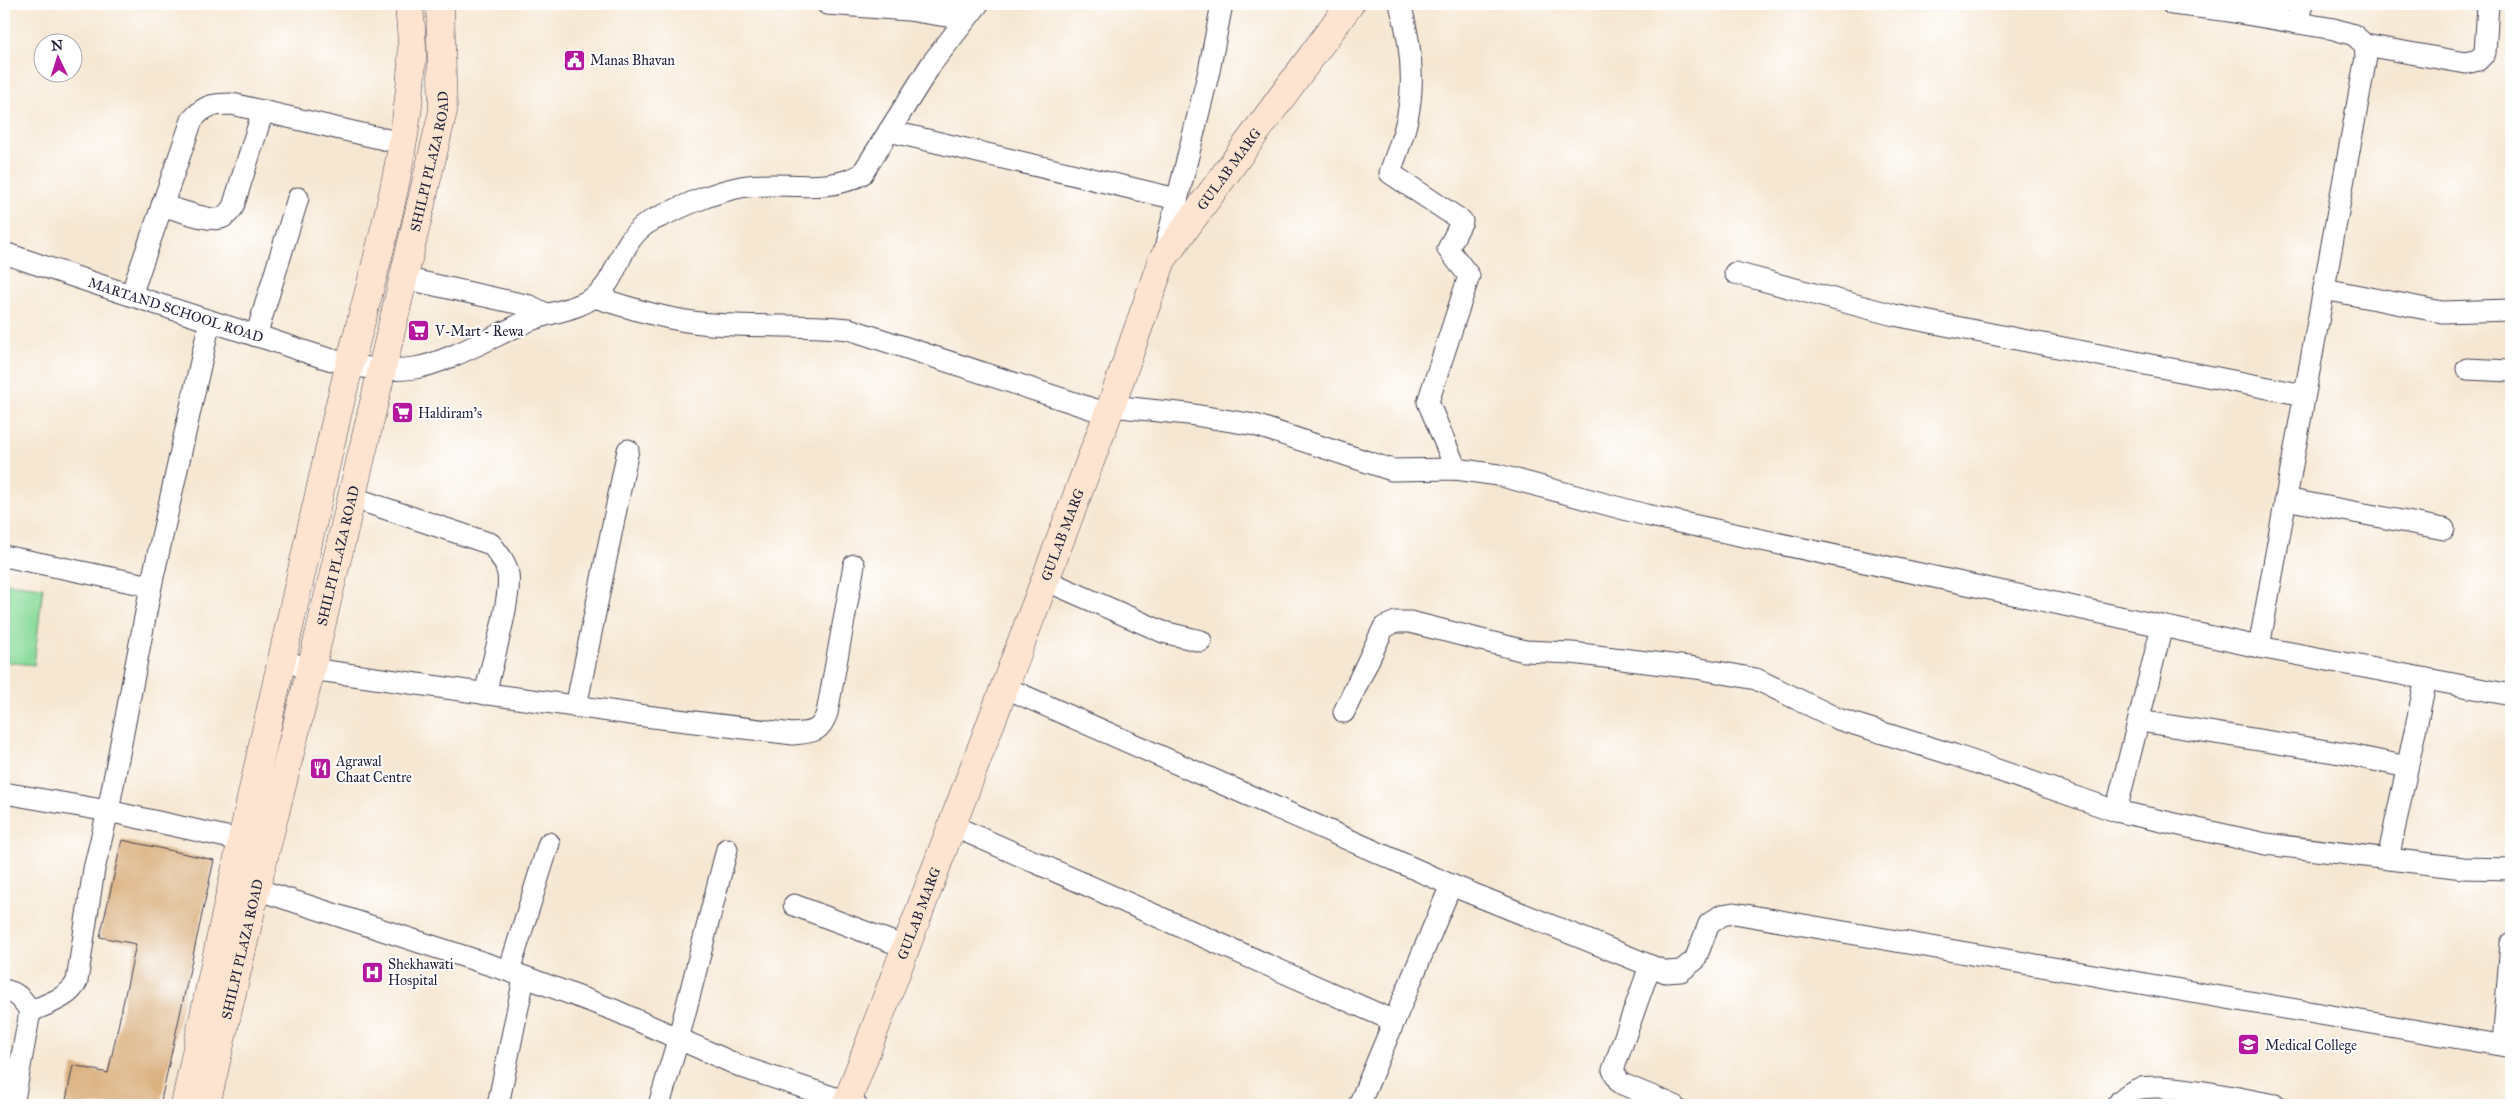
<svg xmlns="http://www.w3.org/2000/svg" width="2515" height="1109" viewBox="0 0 2515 1109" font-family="'IM FELL Great Primer',serif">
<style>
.green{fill:#8bdb9b;stroke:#567e6b}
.building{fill:#dbb282}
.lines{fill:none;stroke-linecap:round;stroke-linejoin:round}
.street-casing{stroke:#424052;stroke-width:23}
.secondary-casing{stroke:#424052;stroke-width:29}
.street{stroke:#fff;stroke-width:21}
.secondary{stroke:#fde4d0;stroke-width:28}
.labels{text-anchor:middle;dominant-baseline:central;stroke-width:4;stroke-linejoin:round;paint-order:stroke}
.poi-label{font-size:14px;fill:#22223b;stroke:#fff;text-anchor:start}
.street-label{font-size:14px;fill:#22223b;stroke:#fff}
</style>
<rect width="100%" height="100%" fill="#fff"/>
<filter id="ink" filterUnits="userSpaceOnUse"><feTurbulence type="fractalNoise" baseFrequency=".02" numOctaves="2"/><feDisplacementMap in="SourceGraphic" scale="10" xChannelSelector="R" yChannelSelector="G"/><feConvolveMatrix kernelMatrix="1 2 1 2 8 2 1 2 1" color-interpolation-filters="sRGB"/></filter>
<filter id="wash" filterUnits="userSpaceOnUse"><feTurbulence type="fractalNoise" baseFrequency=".0096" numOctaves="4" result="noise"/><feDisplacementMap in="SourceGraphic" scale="20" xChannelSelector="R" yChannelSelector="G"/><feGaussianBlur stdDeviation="1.12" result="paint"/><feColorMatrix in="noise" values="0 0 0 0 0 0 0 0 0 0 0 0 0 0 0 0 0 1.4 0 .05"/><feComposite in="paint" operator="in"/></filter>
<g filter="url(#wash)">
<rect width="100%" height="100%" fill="#f6e7d2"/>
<path class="green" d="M4 583 43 587 34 665 4 662Z"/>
<g id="blocks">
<path class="building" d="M122 840 214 860 160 1105H65L73 1065 108 1073 136 944 100 937Z"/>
</g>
</g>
<g filter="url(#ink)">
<use href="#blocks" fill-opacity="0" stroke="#424052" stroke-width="1"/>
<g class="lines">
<defs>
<g id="street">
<path d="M827 4 908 10 965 19"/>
<path d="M1400 4C1410 39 1415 78 1408 114 1405 134 1396 154 1390 173L1462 221 1448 249 1469 276 1428 402 1456 469"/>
<path d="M2172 4 2222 10 2334 29 2354 35 2365 45 2366 57 2259 647"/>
<path d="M2297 23 2302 4"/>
<path d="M2365 45 2466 63 2478 60 2485 53 2488 4"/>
<path d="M889 131 1177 199"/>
<path d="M162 205C175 209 210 222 221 218 227 216 230 211 233 207L263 111"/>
<path id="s1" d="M4 253C90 282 177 311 264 338 312 353 363 376 415 368 446 363 498 334 528 321 549 312 576 310 594 297 621 279 617 238 653 220 681 207 710 193 741 187 780 180 826 195 862 174L932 63 978 4"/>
<path d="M1164 253 1209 71 1222 4"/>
<path d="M1735 273 1894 315 2304 395"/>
<path d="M403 278 530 306 546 314"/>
<path d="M2324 289 2442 312 2511 310"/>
<path d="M131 295 192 120C205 105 212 104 232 104L401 143"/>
<path d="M595 297C632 309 671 321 711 324 757 327 803 324 849 329L1108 414"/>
<path d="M256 336 298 198"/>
<path d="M2467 369 2511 371"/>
<path d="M1111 406 1188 414 1255 425 1392 470 1456 469 1498 475 1646 515 2259 647 2511 695"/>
<path d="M351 497 491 544C498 553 506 562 508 574 512 597 491 667 485 694"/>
<path d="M2285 499 2444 529"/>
<path d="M4 556 151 586"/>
<path d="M1045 580 1163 632 1201 641"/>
<path d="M281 660 311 669 645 716 793 734C812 732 820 733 827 713L854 565"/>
<path d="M1004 687 1451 885 1666 972 1681 971 1695 960 1709 924 1722 915 1734 913 2511 1047"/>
<path d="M576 707 628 450"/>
<path d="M1344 712 1384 627 1396 622H1410L1525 651 1572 653 1696 668 1756 679 1838 719 1954 755 2116 811 2162 626"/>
<path d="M2140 721 2346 754 2407 767"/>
<path d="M4 793 108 811 240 840"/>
<path d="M2116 811 2266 844 2463 868 2511 869"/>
<path d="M951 825 1394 1021"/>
<path d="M2388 859 2426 679"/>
<path d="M256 889 509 971 614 1010 742 1067 856 1105"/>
<path d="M794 905 905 947"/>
<path d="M1650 966 1613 1070 1620 1083 1673 1105"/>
<path d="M509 971 549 843"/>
<path d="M4 990C18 993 24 1000 30 1012L13 1105"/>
<path d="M30 1012C46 1004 70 998 77 981L94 869 108 811 151 586 210 321"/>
<path d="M2503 1044 2511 943"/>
<path d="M498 1105 524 978"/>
<path d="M659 1105 678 1040 727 849"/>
<path d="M1359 1105 1451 885"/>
<path d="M2117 1105C2121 1099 2130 1092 2138 1089 2165 1081 2245 1100 2276 1105"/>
</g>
<g id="secondary">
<path d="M185 1105C233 876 284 648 336 420 363 303 406 180 412 60 413 42 410 22 409 4"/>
<path id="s2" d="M206 1105 256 889 311 669 443 111 440 4"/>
<path id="s3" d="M846 1105 1111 406 1162 260 1350 4"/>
</g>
</defs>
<use href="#street" class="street-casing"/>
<use href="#secondary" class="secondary-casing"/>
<use href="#street" class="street"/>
<use href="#secondary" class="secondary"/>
</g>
</g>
<defs>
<symbol id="civic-square" viewBox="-11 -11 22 22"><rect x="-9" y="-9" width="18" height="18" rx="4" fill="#b5179e" stroke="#fff"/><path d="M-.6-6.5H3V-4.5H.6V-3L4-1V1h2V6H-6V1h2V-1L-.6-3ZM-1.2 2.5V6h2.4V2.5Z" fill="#fff"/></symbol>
<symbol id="supermarket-square" viewBox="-11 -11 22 22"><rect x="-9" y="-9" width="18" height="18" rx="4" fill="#b5179e" stroke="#fff"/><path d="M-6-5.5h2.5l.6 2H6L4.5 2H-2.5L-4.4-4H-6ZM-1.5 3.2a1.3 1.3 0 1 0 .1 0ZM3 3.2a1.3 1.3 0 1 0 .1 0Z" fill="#fff"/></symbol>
<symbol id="restaurant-square" viewBox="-11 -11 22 22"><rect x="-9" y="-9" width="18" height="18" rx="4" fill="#b5179e" stroke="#fff"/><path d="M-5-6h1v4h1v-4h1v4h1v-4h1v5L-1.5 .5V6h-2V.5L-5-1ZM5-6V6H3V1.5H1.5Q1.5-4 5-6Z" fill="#fff"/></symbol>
<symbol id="hospital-square" viewBox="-11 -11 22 22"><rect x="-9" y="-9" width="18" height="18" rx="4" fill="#b5179e" stroke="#fff"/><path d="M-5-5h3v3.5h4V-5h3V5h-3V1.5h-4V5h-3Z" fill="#fff"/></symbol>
<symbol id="university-square" viewBox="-11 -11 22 22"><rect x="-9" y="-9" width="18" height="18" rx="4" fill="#b5179e" stroke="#fff"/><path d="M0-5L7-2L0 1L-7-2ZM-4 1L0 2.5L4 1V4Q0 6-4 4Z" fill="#fff"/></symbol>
</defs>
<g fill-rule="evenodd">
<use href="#civic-square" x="562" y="48" width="25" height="25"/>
<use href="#supermarket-square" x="406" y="318" width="25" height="25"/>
<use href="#supermarket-square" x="390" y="400" width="25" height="25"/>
<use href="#restaurant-square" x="308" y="756" width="25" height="25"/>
<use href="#hospital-square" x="360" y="960" width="25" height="25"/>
<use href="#university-square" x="2236" y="1032" width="25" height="25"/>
</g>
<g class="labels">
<g class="poi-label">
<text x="590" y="60">Manas Bhavan</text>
<text x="435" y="331">V-Mart - Rewa</text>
<text x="418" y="413">Haldiram's</text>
<text x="336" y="761">Agrawal<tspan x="336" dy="16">Chaat Centre</tspan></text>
<text x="388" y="964">Shekhawati<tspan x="388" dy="16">Hospital</tspan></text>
<text x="2265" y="1045">Medical College</text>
</g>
<g class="street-label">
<text stroke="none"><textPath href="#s2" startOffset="970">SHILPI PLAZA ROAD</textPath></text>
<text stroke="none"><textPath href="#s3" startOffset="1015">GULAB MARG</textPath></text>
<text stroke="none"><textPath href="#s1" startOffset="181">MARTAND SCHOOL ROAD</textPath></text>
<text stroke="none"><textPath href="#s3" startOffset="610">GULAB MARG</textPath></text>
<text stroke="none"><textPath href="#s2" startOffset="565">SHILPI PLAZA ROAD</textPath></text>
<text stroke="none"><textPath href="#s3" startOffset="205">GULAB MARG</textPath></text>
<text stroke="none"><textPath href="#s2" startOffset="160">SHILPI PLAZA ROAD</textPath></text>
</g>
</g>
<rect width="2515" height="1109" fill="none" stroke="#fff" stroke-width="20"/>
<g transform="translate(58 58) rotate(356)"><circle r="24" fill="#ffffff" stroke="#a7a7b1"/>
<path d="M0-4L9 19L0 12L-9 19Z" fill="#b5179e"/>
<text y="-8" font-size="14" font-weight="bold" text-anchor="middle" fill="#22223b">N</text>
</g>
</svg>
